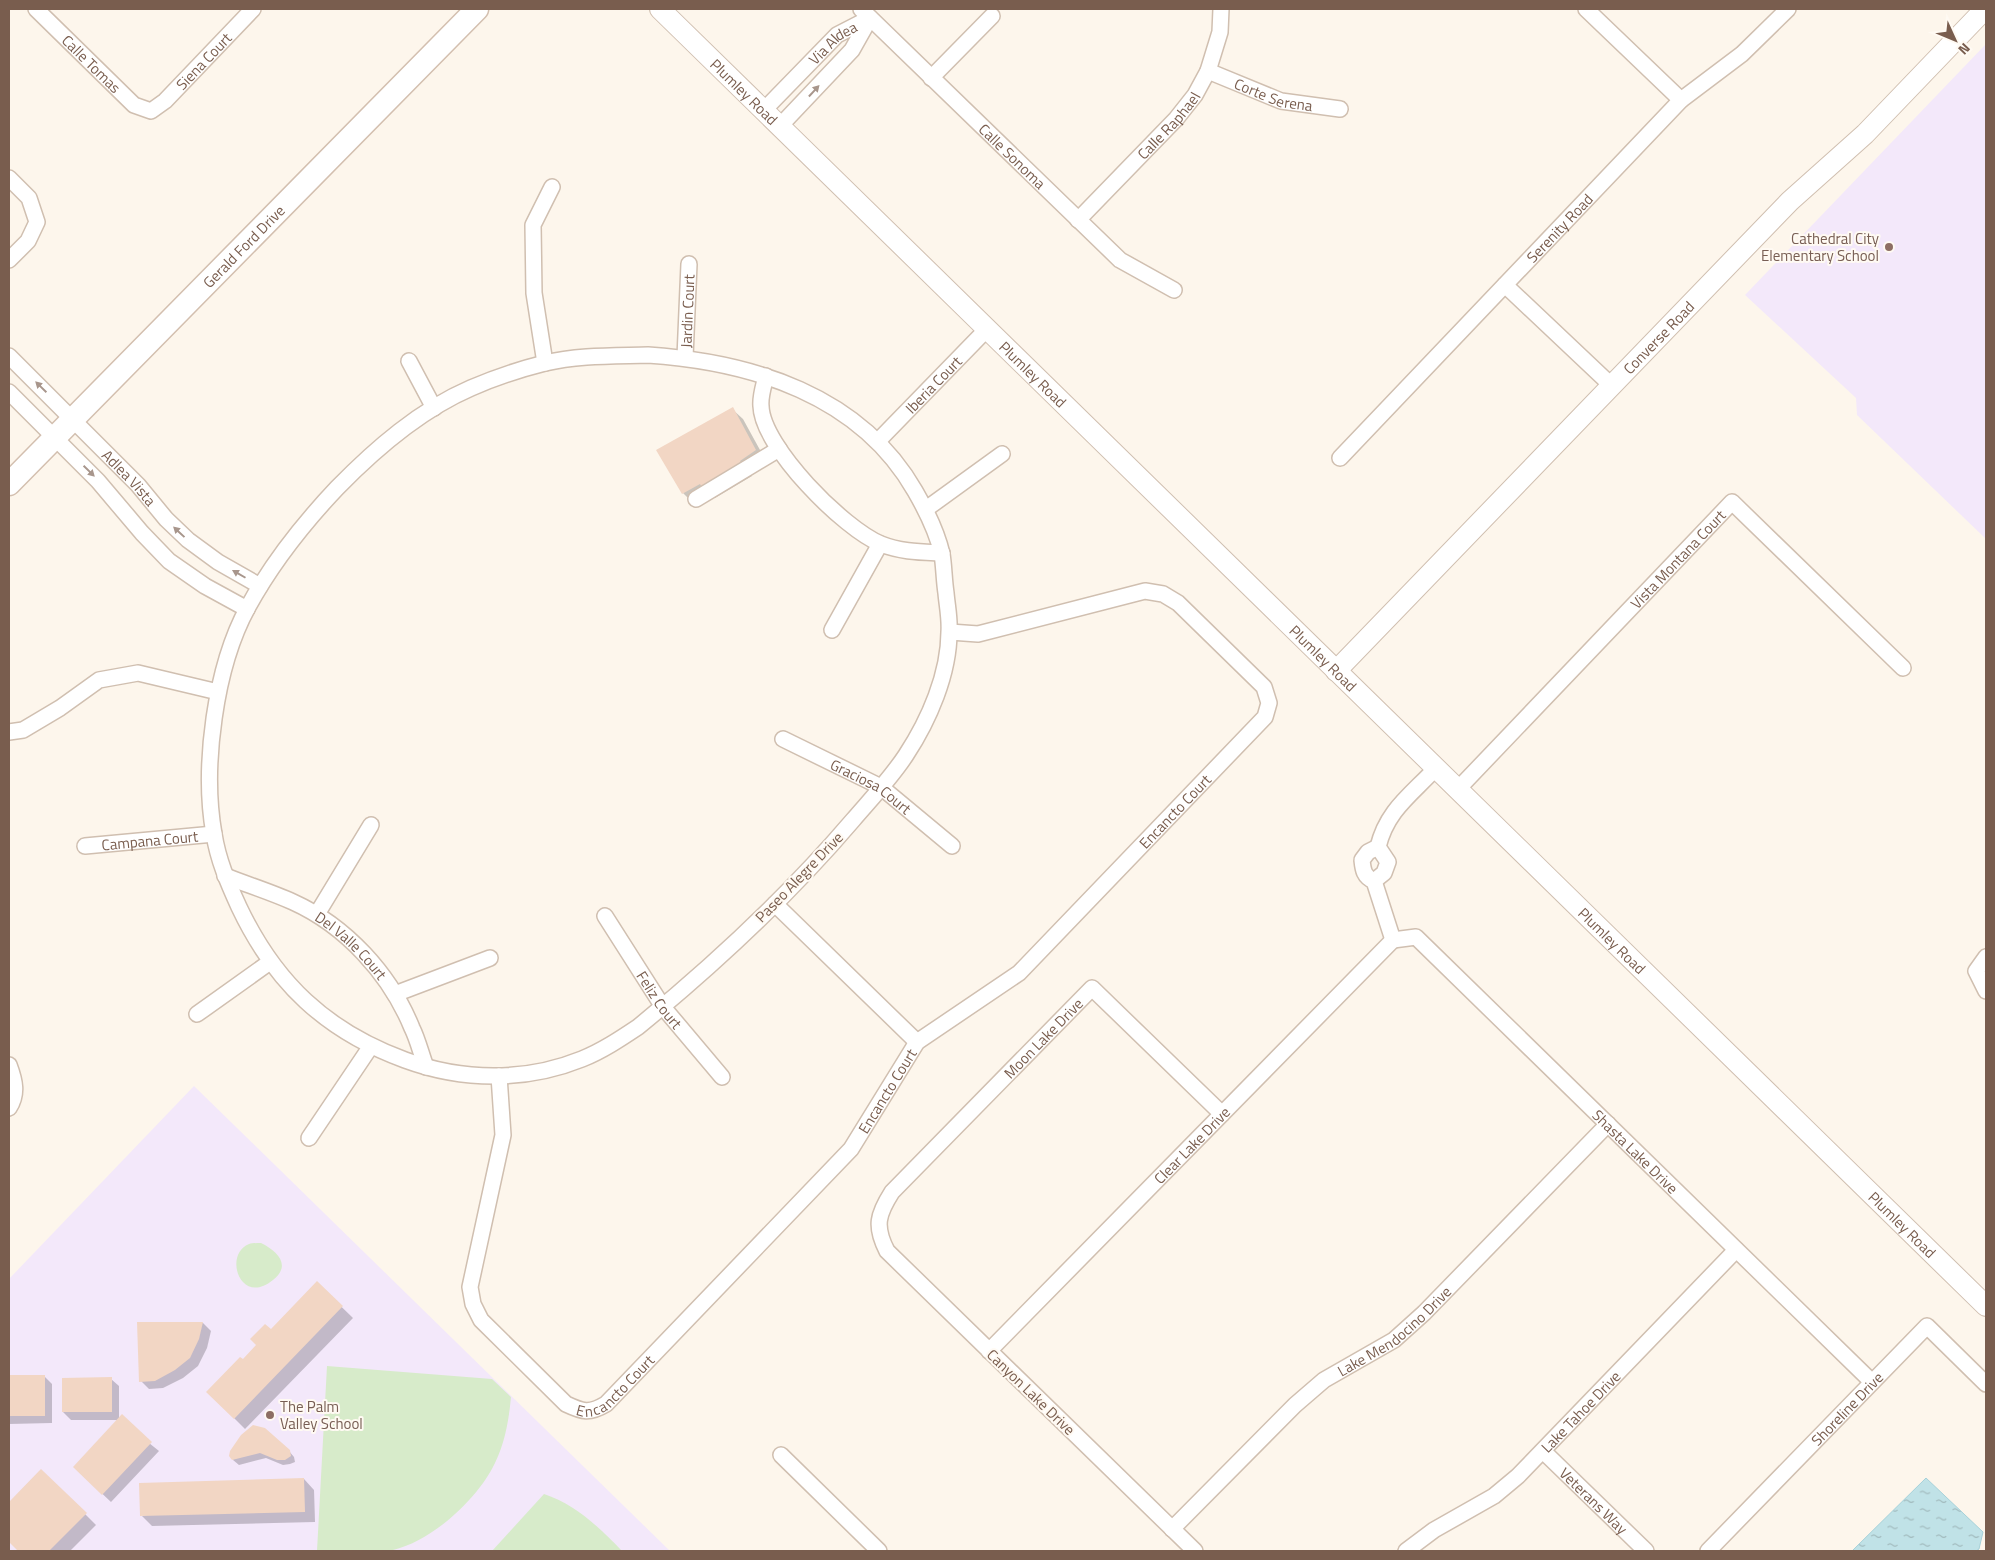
<svg xmlns="http://www.w3.org/2000/svg" width="1995" height="1560" viewBox="0 0 1995 1560" font-family="'Titillium Web',sans-serif">
<style>
.education{fill:#f3e8fa}
.park{fill:#d7ebca}
.water{fill:url(#water-ripples);stroke:#a6d1d9}
.shadow{fill:#0003}
.building{fill:#f2d6c4}
.lines{fill:none;stroke-linecap:round;stroke-linejoin:round}
.minor-casing{stroke:#d0bfb0;stroke-width:18}
.tertiary-casing{stroke:#d0bfb0;stroke-width:22}
.secondary-casing{stroke:#d3bfaf;stroke-width:25}
.minor{stroke:#fff;stroke-width:15}
.tertiary{stroke:#fff;stroke-width:20}
.secondary{stroke:#fff;stroke-width:22}
.oneway{fill:#a8968c}
.education-dot{fill:#8d6e63;stroke:#fffaf3;stroke-width:2}
.labels{text-anchor:middle;dominant-baseline:central;stroke-width:4;stroke-linejoin:round;paint-order:stroke}
.street-label{font-size:15px;fill:#795d4e;stroke:#fffaf3}
.education-label{font-size:15px;fill:#785e54;stroke:#fffaf3;text-anchor:end}
</style>
<defs>
<pattern id="water-ripples" width="26" height="14" patternUnits="userSpaceOnUse" patternTransform="scale(1.25)"><rect width="26" height="14" fill="#c0e2e7"/><path d="M2 4q2-2 4 0t4 0M15 11q2-2 4 0t4 0" fill="none" stroke="#a1babd"/></pattern>
</defs>
<rect width="100%" height="100%" fill="#fdf6ec"/>
<g class="education">
<path d="M1986 44V539L1857 415 1856 398 1745 295Z"/>
<path d="M194 1086 670 1551H9V1279Z"/>
</g>
<g class="park">
<path d="M261 1243C277 1251 292 1265 273 1280 240 1307 223 1254 249 1244 252 1243 257 1243 261 1243Z"/>
<path d="M327 1366 492 1379 511 1397C509 1419 505 1443 495 1463 478 1499 432 1541 393 1550 370 1555 342 1551 317 1551Z"/>
<path d="M544 1494C575 1504 600 1528 622 1551H492Z"/>
</g>
<path class="water" d="M1926 1478 1983 1532 1979 1549 1976 1551H1852Z"/>
<g class="shadow">
<path d="M732 409 743 419 766 461 749 472 752 476 715 498 711 495 694 504 683 493Z"/>
<path d="M317 1283 353 1318 245 1429 208 1392 243 1361Z"/>
<path d="M139 1323H203L211 1331 207 1348 198 1366 183 1378 163 1388 149 1389 141 1381Z"/>
<path d="M44 1376 52 1384V1423L9 1424V1377Z"/>
<path d="M111 1379 119 1386V1419L159 1451 111 1502 74 1467 119 1420H71L63 1412Z"/>
<path d="M242 1436 289 1451 294 1457 295 1462 290 1464 283 1465 266 1458 239 1465 233 1460Z"/>
<path d="M41 1470 96 1525 70 1551H20L9 1540V1503Z"/>
<path d="M304 1479 314 1490 315 1522 152 1526 142 1516Z"/>
</g>
<g class="building">
<path d="M733 407 756 450 740 461 742 465 703 489 700 484 682 494 656 450Z"/>
<path d="M317 1281 343 1306 234 1419 206 1392 240 1357 243 1359 256 1345 250 1339 265 1324 271 1329Z"/>
<path d="M137 1322H203L199 1339 190 1358 175 1370 155 1381 139 1382Z"/>
<rect x="9" y="1375" width="36" height="41"/>
<path d="M112 1377V1412H62V1378Z"/>
<path d="M122 1414 152 1442 102 1495 73 1467Z"/>
<path d="M253 1425 265 1428 290 1450 291 1456 285 1460H277L260 1453 232 1460 229 1456 230 1451 241 1435Z"/>
<path d="M41 1469 87 1513 49 1551H18L9 1542V1502Z"/>
<path d="M304 1478 305 1512 140 1516 139 1483Z"/>
</g>
<g class="lines">
<defs>
<g id="minor">
<path id="s1" d="M36 9 134 105 151 111 165 101 253 9"/>
<path id="s2" d="M861 9 1120 260 1174 290"/>
<path d="M1586 9 1681 100"/>
<path id="s3" d="M1208 71 1281 101 1340 109"/>
<path d="M931 78 992 16"/>
<path id="s4" d="M763 111 837 35 870 18 852 50 780 126"/>
<path d="M9 178 29 198 37 222 28 241 9 260"/>
<path id="s5" d="M1078 220 1176 119 1195 95 1208 71 1220 32 1221 9"/>
<path d="M1505 285 1612 386"/>
<path d="M648 355C752 362 860 395 915 491 926 510 937 532 942 554 944 566 944 580 946 593 947 605 950 619 949 632 949 674 929 720 906 755 891 778 871 799 853 820 789 895 715 964 638 1027 620 1039 602 1051 582 1059 525 1082 462 1081 405 1060 326 1031 275 983 239 907 228 883 218 860 214 834 202 767 215 667 248 607 272 563 303 524 337 488 376 448 420 410 471 388 494 378 521 369 545 363 578 355 614 356 648 355Z"/>
<path id="s6" d="M9 356 138 485 166 519 188 540 218 562 260 586"/>
<path id="s7" d="M685 357 689 264"/>
<path d="M409 361 434 408"/>
<path d="M545 363 534 293 533 225 552 187"/>
<path d="M766 376C764 385 760 396 761 406 762 447 844 529 881 544 901 552 921 552 942 553"/>
<path d="M9 392 98 481 142 533 169 561 205 586 247 609"/>
<path id="s8" d="M878 441 987 329"/>
<path id="s9" d="M1340 458 1681 100 1742 54 1788 9"/>
<path d="M696 499 779 449"/>
<path d="M926 509 1002 454"/>
<path d="M832 630 880 544"/>
<path d="M9 732 23 730 60 708 99 680 138 673 218 692"/>
<path id="s10" d="M783 739 881 787 952 846"/>
<path id="s11" d="M1458 789 1732 502 1903 668"/>
<path id="s12" d="M85 846 214 834"/>
<path d="M1378 847 1368 852 1362 860C1363 870 1364 877 1374 881L1393 940"/>
<path id="s13" d="M225 876C248 885 271 892 293 902 346 926 390 974 412 1028 418 1040 421 1054 426 1067"/>
<path d="M1374 881 1384 873 1388 862 1378 847C1387 810 1411 795 1436 768"/>
<path d="M775 904 917 1042"/>
<path d="M317 914 371 825"/>
<path id="s14" d="M605 916 663 1007 722 1077"/>
<path id="s15" d="M1393 940 1416 937 1872 1382"/>
<path d="M1986 957 1976 971 1986 991"/>
<path d="M395 994 490 958"/>
<path d="M197 1014 270 962"/>
<path d="M9 1065C15 1081 18 1094 9 1108"/>
<path id="s16" d="M499 1076 503 1135 470 1287 473 1304 481 1320 566 1404C583 1412 589 1414 606 1404L851 1149 917 1042 1019 973 1265 717 1269 703 1264 687 1178 603 1163 594 1145 591 978 634 950 632"/>
<path d="M309 1138 371 1046"/>
<path id="s17" d="M989 1351 1393 940"/>
<path id="s18" d="M1543 1451 1646 1551"/>
<path d="M781 1455 879 1551"/>
<path id="s19" d="M1172 1529 1295 1405 1324 1380 1394 1340 1424 1313 1608 1124"/>
<path id="s20" d="M1195 1551 887 1251C874 1226 878 1214 892 1192L1092 988 1222 1114"/>
<path id="s21" d="M1406 1551 1434 1530 1494 1496 1518 1476 1736 1250"/>
<path id="s22" d="M1708 1551 1927 1326 1986 1384"/>
</g>
<g id="tertiary">
<path id="s23" d="M660 9 1986 1306"/>
<path id="s24" d="M1336 671 1790 201 1865 134 1985 9"/>
</g>
<g id="secondary">
<path id="s25" d="M9 484 477 9"/>
</g>
</defs>
<use href="#minor" class="minor-casing"/>
<use href="#tertiary" class="tertiary-casing"/>
<use href="#secondary" class="secondary-casing"/>
<use href="#minor" class="minor"/>
<use href="#tertiary" class="tertiary"/>
<use href="#secondary" class="secondary"/>
</g>
<defs><path id="oneway-solid" d="M-6-.8H1V-3.2L6.5 0L1 3.2V.8H-6Z" transform="scale(1.25)"/></defs>
<g class="oneway">
<use href="#oneway-solid" transform="translate(814 91) rotate(-47)"/>
<use href="#oneway-solid" transform="translate(41 387) rotate(-136)"/>
<use href="#oneway-solid" transform="translate(89 471) rotate(44)"/>
<use href="#oneway-solid" transform="translate(179 532) rotate(-137)"/>
<use href="#oneway-solid" transform="translate(239 574) rotate(-150)"/>
</g>
<g class="education-dot">
<circle cx="1889" cy="247" r="5"/>
<circle cx="270" cy="1415" r="5"/>
</g>
<g class="labels">
<g class="street-label">
<text stroke="none"><textPath href="#s4" startOffset="98">Via Aldea</textPath></text>
<text stroke="none"><textPath href="#s1" startOffset="228">Siena Court</textPath></text>
<text stroke="none"><textPath href="#s1" startOffset="78">Calle Tomas</textPath></text>
<text stroke="none"><textPath href="#s23" startOffset="118">Plumley Road</textPath></text>
<text stroke="none"><textPath href="#s3" startOffset="70">Corte Serena</textPath></text>
<text stroke="none"><textPath href="#s5" startOffset="131">Calle Raphael</textPath></text>
<text stroke="none"><textPath href="#s2" startOffset="211">Calle Sonoma</textPath></text>
<text stroke="none"><textPath href="#s9" startOffset="318">Serenity Road</textPath></text>
<text stroke="none"><textPath href="#s25" startOffset="334">Gerald Ford Drive</textPath></text>
<text stroke="none"><textPath href="#s7" startOffset="46">Jardin Court</textPath></text>
<text stroke="none"><textPath href="#s24" startOffset="464">Converse Road</textPath></text>
<text stroke="none"><textPath href="#s23" startOffset="522">Plumley Road</textPath></text>
<text stroke="none"><textPath href="#s8" startOffset="79">Iberia Court</textPath></text>
<text stroke="none"><textPath href="#s6" startOffset="171">Adlea Vista</textPath></text>
<text stroke="none"><textPath href="#s11" startOffset="318">Vista Montana Court</textPath></text>
<text stroke="none"><textPath href="#s23" startOffset="928">Plumley Road</textPath></text>
<text stroke="none"><textPath href="#s10" startOffset="100">Graciosa Court</textPath></text>
<text stroke="none"><textPath href="#s16" startOffset="1239">Encancto Court</textPath></text>
<text stroke="none"><textPath href="#s12" startOffset="65">Campana Court</textPath></text>
<text transform="translate(799 877) rotate(-46)">Paseo Alegre Drive</text>
<text stroke="none"><textPath href="#s23" startOffset="1332">Plumley Road</textPath></text>
<text stroke="none"><textPath href="#s13" startOffset="146">Del Valle Court</textPath></text>
<text stroke="none"><textPath href="#s14" startOffset="100">Feliz Court</textPath></text>
<text stroke="none"><textPath href="#s20" startOffset="709">Moon Lake Drive</textPath></text>
<text stroke="none"><textPath href="#s16" startOffset="834">Encancto Court</textPath></text>
<text stroke="none"><textPath href="#s17" startOffset="289">Clear Lake Drive</textPath></text>
<text stroke="none"><textPath href="#s15" startOffset="330">Shasta Lake Drive</textPath></text>
<text stroke="none"><textPath href="#s23" startOffset="1738">Plumley Road</textPath></text>
<text stroke="none"><textPath href="#s19" startOffset="299">Lake Mendocino Drive</textPath></text>
<text stroke="none"><textPath href="#s16" startOffset="429">Encancto Court</textPath></text>
<text transform="translate(1031 1392) rotate(44)">Canyon Lake Drive</text>
<text stroke="none"><textPath href="#s22" startOffset="199">Shoreline Drive</textPath></text>
<text stroke="none"><textPath href="#s21" startOffset="225">Lake Tahoe Drive</textPath></text>
<text stroke="none"><textPath href="#s18" startOffset="71">Veterans Way</textPath></text>
</g>
<g class="education-label">
<text x="1879" y="238">Cathedral City<tspan x="1879" dy="17">Elementary School</tspan></text>
<text x="280" y="1406" text-anchor="start">The Palm<tspan x="280" dy="17">Valley School</tspan></text>
</g>
</g>
<rect width="1995" height="1560" fill="none" stroke="#795d4e" stroke-width="20"/>
<g transform="translate(1955 40) rotate(134)" stroke="#fffaf3" stroke-width="4" paint-order="stroke">
<path d="M0-4L9 19L0 12L-9 19Z" fill="#795d4e"/>
<text y="-8" font-size="14" font-weight="bold" text-anchor="middle" fill="#795d4e">N</text>
</g>
</svg>
